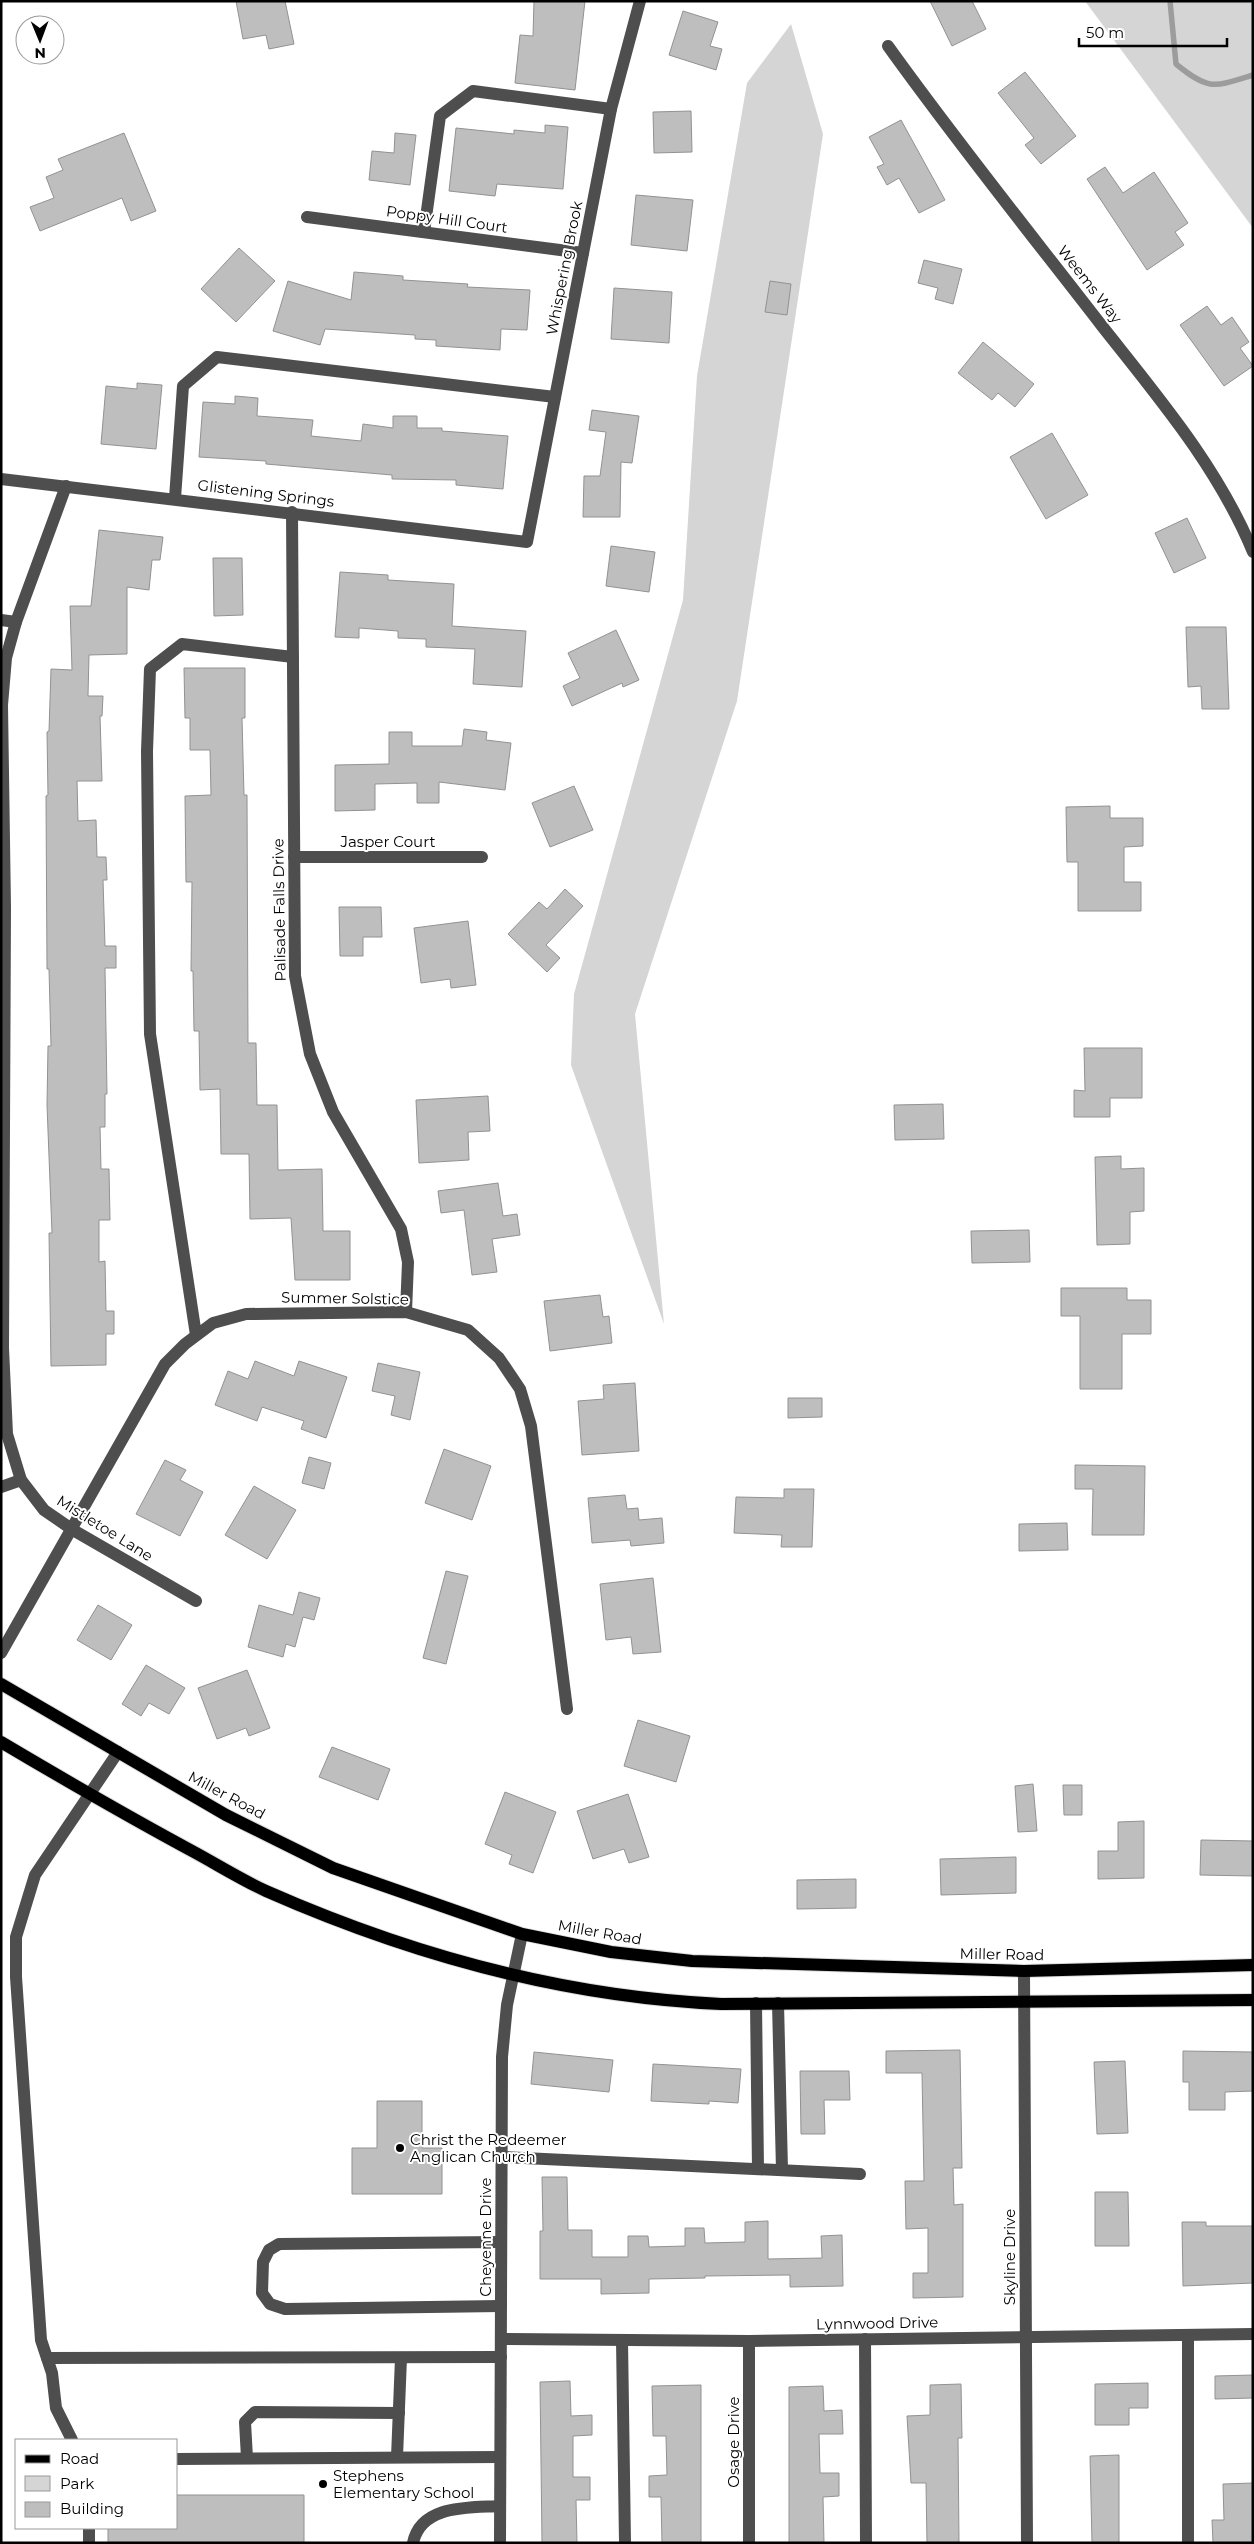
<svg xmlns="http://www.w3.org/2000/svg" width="1254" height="2544" viewBox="0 0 1254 2544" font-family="Montserrat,sans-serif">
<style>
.green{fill:#d5d5d5}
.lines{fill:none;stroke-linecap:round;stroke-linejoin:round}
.stream{stroke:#9c9c9c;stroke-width:5.5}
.building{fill:#bebebe;stroke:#929292}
.major-casing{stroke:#dbdbdb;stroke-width:14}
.minor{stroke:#4e4e4e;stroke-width:12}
.major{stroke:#000;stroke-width:12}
.poi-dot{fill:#000;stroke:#fff;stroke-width:2}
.labels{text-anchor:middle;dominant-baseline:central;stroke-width:4;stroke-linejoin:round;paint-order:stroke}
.street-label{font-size:15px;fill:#000;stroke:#fff}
.poi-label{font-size:15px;fill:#000;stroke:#fff;text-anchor:start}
</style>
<rect width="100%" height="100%" fill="#fff"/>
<g class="green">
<path d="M1085 1H1253V228Z"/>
<path d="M791 24 823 134 737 701 635 1014 664 1324 571 1065 574 994 683 600 697 376 747 83Z"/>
</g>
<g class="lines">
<path class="stream" d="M1170 1 1176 64C1209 91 1214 87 1253 75"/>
</g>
<g class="building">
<path d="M236 1H285L294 44 269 49 266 35 243 39Z"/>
<path d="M534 1H585L575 90 515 83 520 35 533 36Z"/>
<path d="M930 1H972L986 29 952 46Z"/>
<path d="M683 11 718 22 710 46 722 49 716 70 669 55Z"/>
<path d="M1025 72 1076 136 1041 164 1025 145 1034 138 998 93Z"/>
<path d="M691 111 692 152 654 153 653 112Z"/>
<path d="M901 120 945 200 919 213 899 178 887 185 877 167 884 164 869 137Z"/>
<path d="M545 125 568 127 563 189 497 184 495 196 449 191 456 128 514 134V130L545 133Z"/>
<path d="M124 133 156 211 131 221 122 198 40 231 30 207 54 198 46 177 63 170 58 159Z"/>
<path d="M395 133 416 135 410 185 369 180 372 151 394 153Z"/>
<path d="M1105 167 1123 193 1154 172 1188 223 1175 232 1184 245 1147 270 1087 179Z"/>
<path d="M636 195 693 200 687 251 631 245Z"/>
<path d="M239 248 275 281 236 322 201 289Z"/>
<path d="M924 260 962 269 953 304 935 299 938 288 918 283Z"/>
<path d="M354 272 403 276V280L468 284 467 287 530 290 527 330 501 329 500 350 436 346V340L415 339V335L325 329 320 345 273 331 288 281 351 300Z"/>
<path d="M770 281 791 284 787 315 765 312Z"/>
<path d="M614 288 672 292 669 343 611 339Z"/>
<path d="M1207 306 1221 325 1232 317 1249 342 1240 348 1253 366 1224 386 1180 325Z"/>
<path d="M983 342 1034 384 1015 407 998 393 992 400 958 373Z"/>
<path d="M137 383 162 385 156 449 101 444 106 386 137 389Z"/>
<path d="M235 396 258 398 257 416 313 420 311 436 361 441 363 424 393 428V416H417V428H442V431L508 436 503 489 456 485V480L392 479V475L266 464V461L199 457 203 402 235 404Z"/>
<path d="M592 410 639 416 632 463 621 462 620 517H583L584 476H600L606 432 589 430Z"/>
<path d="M1052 433 1088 495 1046 519 1010 457Z"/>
<path d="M1187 518 1206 558 1174 573 1155 533Z"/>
<path d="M99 530 163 537 160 560H152L149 590 127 587V654L89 655 88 696H103L102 716H100L102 781H77L78 821 96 820 97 857H106L107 880H103L105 946H116V968H105L107 1094H105V1127H100L101 1169H109L110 1220H99V1262L105 1261 106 1311H114V1334H106V1365L51 1366 49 1233H52L47 1105 48 1046H51L49 969H47L46 796 48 795 47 732 49 731 51 669 72 670 70 606H91Z"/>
<path d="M611 546 655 552 649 592 606 586Z"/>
<path d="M213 558H242L243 615 214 616Z"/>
<path d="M340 572 388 575V580L454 584 452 626 526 631 522 687 473 684 475 649 426 647V639L398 638V631L359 628V638L335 637Z"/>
<path d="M1186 627H1226L1229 709H1202L1201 686 1188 687Z"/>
<path d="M616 630 639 680 623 687 622 683 572 706 563 686 580 678 568 653Z"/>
<path d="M184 668H245V718H242L244 795H247L248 1043H256L257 1105H277L278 1170 322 1169 323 1231H350V1280H295L291 1218 250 1219 249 1154H221L220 1089 200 1090 199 1031H194L193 971H191L192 882H186L185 796 211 795 210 750H190V718H185Z"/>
<path d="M464 729 487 732 486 740 511 743 505 790 439 782V803H417V783L375 784V810L335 811V765L389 764V732H412V746H462Z"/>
<path d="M574 786 593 830 550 847 532 803Z"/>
<path d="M1110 806V818H1143V846L1124 847V882H1141V911H1078V862H1067L1066 807Z"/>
<path d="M565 889 583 906 546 945 560 958 547 972 508 934 539 902 547 909Z"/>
<path d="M339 907H381L382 937H363V956H340Z"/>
<path d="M468 921 476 985 451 988 450 979 421 983 414 928Z"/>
<path d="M1084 1048H1142V1098H1110V1117H1074V1090L1085 1091Z"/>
<path d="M488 1096 490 1131 468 1132 469 1160 419 1163 416 1100Z"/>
<path d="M943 1104 944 1139 895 1140 894 1105Z"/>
<path d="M1121 1156V1169L1144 1168V1211L1130 1212V1244L1097 1245 1095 1157Z"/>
<path d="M498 1183 503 1216 517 1214 520 1235 492 1239 497 1272 472 1275 464 1210 441 1213 438 1191Z"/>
<path d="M1029 1230 1030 1262 972 1263 971 1231Z"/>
<path d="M1061 1288H1127V1300H1151V1334H1122V1389H1080V1316H1061Z"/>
<path d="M600 1295 603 1317 609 1316 612 1343 550 1351 544 1301Z"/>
<path d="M255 1361 294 1376 299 1361 347 1377 326 1438 301 1429 304 1421 262 1407 257 1421 215 1405 228 1371 248 1379Z"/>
<path d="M378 1363 420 1372 410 1420 391 1415 395 1396 372 1391Z"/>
<path d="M635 1383 639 1451 582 1455 578 1401 604 1399 603 1385Z"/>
<path d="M788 1398H822V1417L788 1418Z"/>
<path d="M444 1449 491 1466 472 1520 425 1503Z"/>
<path d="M309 1457 331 1463 324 1489 302 1483Z"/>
<path d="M165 1460 186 1470 180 1480 203 1492 180 1536 136 1514Z"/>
<path d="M1075 1465 1145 1466 1144 1535H1092L1093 1489H1075Z"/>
<path d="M254 1486 296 1510 267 1559 225 1535Z"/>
<path d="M784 1489H814L812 1547H781L782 1535 734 1533 736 1497 784 1498Z"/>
<path d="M625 1495 627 1509 638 1508 639 1520 662 1518 664 1543 631 1546 630 1540 592 1543 588 1498Z"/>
<path d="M1067 1523 1068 1550 1019 1551V1524Z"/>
<path d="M446 1571 468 1576 446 1664 423 1658Z"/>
<path d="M653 1578 661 1652 633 1654 631 1637 606 1640 600 1584Z"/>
<path d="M299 1592 320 1598 314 1620 303 1617 295 1647 286 1644 283 1657 248 1647 259 1605 293 1615Z"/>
<path d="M98 1605 132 1625 111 1660 77 1640Z"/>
<path d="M146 1665 185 1688 169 1714 149 1703 141 1716 122 1704Z"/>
<path d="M247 1670 270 1728 249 1736 246 1728 217 1739 198 1688Z"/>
<path d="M638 1720 690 1736 676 1782 624 1766Z"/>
<path d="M332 1747 390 1769 378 1800 319 1777Z"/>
<path d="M1033 1784 1037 1831 1018 1832 1015 1786Z"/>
<path d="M1063 1785H1082V1815H1064Z"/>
<path d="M505 1792 556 1812 533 1873 509 1864 512 1855 485 1844Z"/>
<path d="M628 1794 649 1857 629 1863 624 1849 593 1859 577 1811Z"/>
<path d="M1144 1821V1878L1098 1879V1851H1118V1822Z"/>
<path d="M1201 1840 1253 1841V1876L1200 1875Z"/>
<path d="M1016 1857V1893L941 1895 940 1859Z"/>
<path d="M856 1879V1908L797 1909V1880Z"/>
<path d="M960 2050 962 2168H953L954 2205 963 2204V2297L913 2298V2273H928V2228L906 2229 905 2181H924L922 2073H886V2051Z"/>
<path d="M1183 2051 1253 2052V2091L1225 2092V2110H1189V2082H1183Z"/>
<path d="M534 2052 613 2060 609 2092 531 2084Z"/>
<path d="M1125 2061 1128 2133 1097 2134 1094 2062Z"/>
<path d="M653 2064 741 2069 738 2103 709 2101V2104L651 2101Z"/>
<path d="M800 2071H849L850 2100H824L825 2134H801Z"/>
<path d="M377 2101H422V2148H442V2194H352V2148H377Z"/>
<path d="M542 2177H567L568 2230H592V2257H628V2236H648L649 2247 685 2246V2228H704L705 2243 745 2242V2222L768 2221V2259L822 2258 821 2236 842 2235 843 2286 790 2287V2275L705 2276V2278L649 2279V2293L601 2294V2279H540V2231H543Z"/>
<path d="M1095 2192H1128L1129 2246H1095Z"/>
<path d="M1182 2222H1206V2226H1253V2283L1183 2286Z"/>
<path d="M1253 2375V2398L1215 2399V2376Z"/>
<path d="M570 2381 571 2416 592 2415V2435L573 2436V2477H590V2500H576L577 2543H542L540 2382Z"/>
<path d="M1148 2383V2408H1129V2425H1095V2384Z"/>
<path d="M961 2384 962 2438H958L959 2543H927L926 2483H911L907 2416 930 2415V2385Z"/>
<path d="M701 2385V2543H662L661 2497H649V2476L667 2475 666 2436H653L652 2386Z"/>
<path d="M823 2386 824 2411 842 2410 843 2434H819L820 2473H839V2496L823 2497 824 2543H789V2387Z"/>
<path d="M1119 2455V2543H1092L1090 2456Z"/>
<path d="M1253 2483V2543H1213L1212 2520H1224L1223 2484Z"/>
<path d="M176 2495H304V2543H108V2528H176Z"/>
</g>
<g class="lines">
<defs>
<g id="major">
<path d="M1 1684 226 1815 333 1868 522 1934 611 1952 692 1961 1024 1971 1253 1965"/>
<path d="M1 1742C65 1780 129 1817 194 1852 218 1865 242 1880 266 1891 409 1954 565 1997 721 2004L1253 2000"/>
</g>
</defs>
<use href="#major" class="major-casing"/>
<g class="minor">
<path d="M888 46C956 141 1030 233 1102 326 1158 397 1218 467 1253 552"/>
<path d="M307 217 583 253"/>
<path d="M424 232 440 116 473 91 611 109"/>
<path d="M1 479 527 542 611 109 640 1"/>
<path d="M66 486 16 622 6 658 2 705 5 908 3 1348 7 1434 21 1480 44 1510 73 1530 196 1601"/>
<path d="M175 498 183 386 217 357 555 397"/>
<path d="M292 512 295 976 310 1054 333 1112 401 1229 408 1262 406 1312"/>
<path d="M1 620 16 622"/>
<path d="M294 857H482"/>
<path d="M196 1335 150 1034 147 751 150 669 182 644 293 657"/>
<path d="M1 1487 21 1480"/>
<path d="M1 1653 165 1364 185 1344 213 1323 246 1314 406 1312 468 1330 499 1358 520 1389 531 1426 567 1709"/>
<path d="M1024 1971 1027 2543"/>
<path d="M756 2003 758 2169"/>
<path d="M778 2003 782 2170"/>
<path d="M502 2157 860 2174"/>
<path d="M501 2242 279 2244 269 2250 263 2262 262 2293 270 2304 285 2309 501 2306"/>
<path d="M501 2339 749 2341 1253 2334"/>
<path d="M865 2339 866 2543"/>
<path d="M622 2340 625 2543"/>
<path d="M749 2341V2543"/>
<path d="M47 2358 501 2357"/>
<path d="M72 2440 56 2408 52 2373 41 2340 16 1977V1937L35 1875 118 1752"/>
<path d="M397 2457 401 2358"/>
<path d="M247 2458 245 2422 255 2412 399 2413"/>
<path d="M176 2459 500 2457"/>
<path d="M89 2528V2543"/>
<path d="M413 2543C421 2504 470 2508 500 2506"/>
<path d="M500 2543 502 2057 507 2005 522 1934"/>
<path d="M1188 2543V2335"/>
</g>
<use href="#major" class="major"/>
</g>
<g class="poi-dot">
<circle cx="400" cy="2148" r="5"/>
<circle cx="323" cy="2484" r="5"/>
</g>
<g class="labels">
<g class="street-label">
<text transform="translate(447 219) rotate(8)">Poppy Hill Court</text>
<text transform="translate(564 268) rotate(-79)">Whispering Brook</text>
<text transform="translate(1090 284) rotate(52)">Weems Way</text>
<text transform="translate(266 493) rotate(7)">Glistening Springs</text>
<text x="388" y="841">Jasper Court</text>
<text transform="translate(279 910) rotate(-91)">Palisade Falls Drive</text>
<text transform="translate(345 1298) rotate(1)">Summer Solstice</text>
<text transform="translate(105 1528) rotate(32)">Mistletoe Lane</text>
<text transform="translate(227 1795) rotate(28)">Miller Road</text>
<text transform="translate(600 1932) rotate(10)">Miller Road</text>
<text transform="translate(1002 1954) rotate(1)">Miller Road</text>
<text transform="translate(485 2237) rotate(-90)">Cheyenne Drive</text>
<text transform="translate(1009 2257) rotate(-90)">Skyline Drive</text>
<text transform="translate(877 2323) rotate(-1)">Lynnwood Drive</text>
<text transform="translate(733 2442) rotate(-90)">Osage Drive</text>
</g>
<g class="poi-label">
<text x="410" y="2139">Christ the Redeemer<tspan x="410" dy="17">Anglican Church</tspan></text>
<text x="333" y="2475">Stephens<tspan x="333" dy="17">Elementary School</tspan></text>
</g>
</g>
<rect width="1254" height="2544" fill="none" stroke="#000000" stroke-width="5"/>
<rect x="15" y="2439" width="162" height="90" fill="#ffffff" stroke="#999999"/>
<rect x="25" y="2455" width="25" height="8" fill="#000000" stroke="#999999"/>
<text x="60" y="2464" font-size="15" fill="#000000">Road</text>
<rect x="25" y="2476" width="25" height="15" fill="#d5d5d5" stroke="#999999"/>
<text x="60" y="2489" font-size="15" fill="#000000">Park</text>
<rect x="25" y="2502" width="25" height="15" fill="#bebebe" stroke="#999999"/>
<text x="60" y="2514" font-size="15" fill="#000000">Building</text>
<g transform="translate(40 40) rotate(179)"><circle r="24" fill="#ffffff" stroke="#999999"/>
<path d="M0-4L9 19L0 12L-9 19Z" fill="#000000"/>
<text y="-8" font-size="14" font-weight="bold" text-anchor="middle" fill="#000000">N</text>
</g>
<path d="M1079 38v8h148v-8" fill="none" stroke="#000000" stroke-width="2.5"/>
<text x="1086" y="38" font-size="15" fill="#000000" stroke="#ffffff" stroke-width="4" paint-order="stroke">50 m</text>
</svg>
